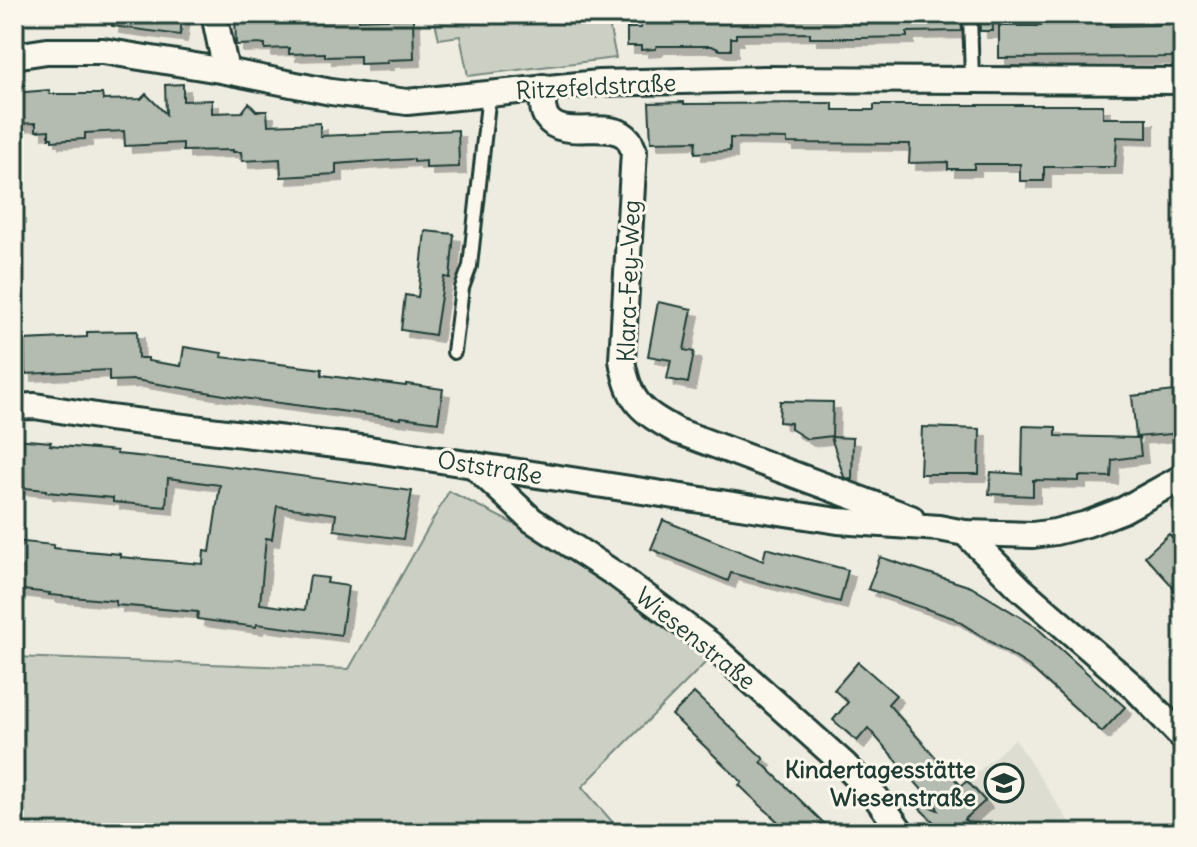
<svg xmlns="http://www.w3.org/2000/svg" width="1197" height="847" viewBox="0 0 1197 847" font-family="Delius,sans-serif">
<style>
.built{fill:#ddddd2}
.green{fill:#cbcfc4;stroke:#75867c;stroke-width:2}
.building{fill:#b4bbb0;stroke:#1f3d34;stroke-width:2;filter:url(#shadow)}
.lines{fill:none;stroke-linecap:round;stroke-linejoin:round}
.service-casing{stroke:#1f3d34;stroke-width:18}
.minor-casing{stroke:#1f3d34;stroke-width:30}
.service{stroke:#fbf7ec;stroke-width:12}
.minor{stroke:#fbf7ec;stroke-width:24}
.labels{text-anchor:middle;dominant-baseline:central;stroke-width:6;stroke-linejoin:round;paint-order:stroke}
.street-label{font-size:24px;fill:#1f3d34;stroke:#fbf7ec}
.poi-label{font-size:24px;font-weight:bold;fill:#1f3d34;stroke:#fbf7ec;text-anchor:end}
</style>
<defs>
<filter id="shadow"><feDropShadow dx="7" dy="7" stdDeviation="0" flood-color="#0004"/></filter>
</defs>
<rect width="100%" height="100%" fill="#eeece1"/>
<filter id="ink" filterUnits="userSpaceOnUse"><feTurbulence type="fractalNoise" baseFrequency=".0125" numOctaves="2"/><feDisplacementMap in="SourceGraphic" scale="16" xChannelSelector="R" yChannelSelector="G"/><feConvolveMatrix kernelMatrix="1 2 1 2 8 2 1 2 1" color-interpolation-filters="sRGB"/></filter>
<g filter="url(#ink)">
<path class="built" d="M1015 739 1076 833H917L914 829Z"/>
<g class="green">
<path d="M433 14H607L616 58 468 76 460 36 439 39Z"/>
<path d="M449 491 581 558 712 656 582 787 622 833H14V657L349 669Z"/>
</g>
<g class="building">
<path d="M113 14H183L180 35 112 26Z"/>
<path d="M235 14H359V20L413 18 414 59 387 60V63L360 64V56L325 57V53L289 54V48L265 49V44L236 45Z"/>
<path d="M641 14H961L962 31 907 32V37L859 38H810V33L736 34V38H731V50H720L712 46H657L655 49 641 50V46H627V28H641Z"/>
<path d="M979 14H992L993 31H980Z"/>
<path d="M1073 14H1110V26L1160 25V20H1166V14H1183V57L999 58V26H1041V17L1073 16Z"/>
<path d="M183 84V101L212 100V113L242 112 249 103 256 111H267L268 125 320 123V136L458 130 459 167 426 168V161L414 162V159L362 162 336 164V174L281 177 280 159 242 161 241 152H233V150L183 151V143L125 146 124 131 85 133V139L52 141V138H49V130L36 131V123L15 124 14 93 49 90 50 94H102L103 100 141 99 146 94 166 114 165 85Z"/>
<path d="M684 102V104L833 103V110H874V105H1103V118H1147V138L1117 137 1115 167H1044V181H1020V164H974V169H948V162L909 163 910 144 787 143V139L730 138V151L695 153 696 141 651 142 649 103Z"/>
<path d="M425 231 454 234 450 278 444 277 435 335 401 330 405 295 418 297Z"/>
<path d="M658 302 692 309 684 350 694 352 688 383 667 379 671 360 648 356Z"/>
<path d="M137 331 138 358H148V361L181 366 184 347 222 353 221 357 322 369V375L406 386V384L443 389 438 422 401 417V419L242 398 135 380 109 381V370L25 374 24 340 87 337V332Z"/>
<path d="M1183 390V433L1136 437 1132 396Z"/>
<path d="M780 401 833 402 832 436 807 439 791 429V423L779 422Z"/>
<path d="M1023 426 1056 427V436L1139 438 1141 456 1112 460 1111 477 1079 476V481L1033 480V496L989 494 991 472 1022 474Z"/>
<path d="M922 427 980 429 979 474H920Z"/>
<path d="M831 437 853 438 852 480 844 477Z"/>
<path d="M14 439 51 442 50 445 117 451V454L188 461 412 491 403 539 334 530 336 514 277 506 272 539 266 538 260 604 305 610 310 576 328 578 327 583 348 586 341 635 257 624 256 627 197 619 198 612 116 605V601L49 595 50 593 14 589V541L54 545 53 548 120 554V557L203 564 204 551 210 552 220 485 168 478 166 507 113 502V498L46 492V490L14 487Z"/>
<path d="M663 520 763 561 766 548 848 570 840 602 731 573 728 581 651 549Z"/>
<path d="M1169 534 1183 548V598L1145 556Z"/>
<path d="M880 557 971 587 1035 626 1125 707 1102 732 1029 666 953 618 868 589Z"/>
<path d="M858 662 896 695 888 704 961 786 967 781 985 801 964 820 993 833H945L911 800V799L938 810 937 807 868 728 857 741 833 720 848 702 834 690Z"/>
<path d="M694 693 764 759 761 762 834 833H790L739 785 742 782 672 715Z"/>
</g>
<g class="lines">
<defs>
<g id="service">
<path d="M970 14 972 79"/>
<path d="M454 352 462 288 470 266 489 94"/>
</g>
<g id="minor">
<path d="M214 14 226 71"/>
<path d="M14 56 47 51H103L226 71 331 92 407 102 599 83 764 79 1183 81"/>
<path d="M543 87C543 97 541 110 547 118 563 142 612 117 629 140 631 143 632 147 634 151L622 360C629 403 641 411 677 431L911 518"/>
<path d="M14 407 35 406 109 418 369 449 838 521 939 528 965 533 1033 535 1055 532 1087 524 1123 510 1183 477"/>
<path d="M472 464 532 520 618 576 710 644 845 765 876 797 902 833"/>
<path d="M965 533 1021 589 1135 688 1183 738"/>
</g>
</defs>
<use href="#service" class="service-casing"/>
<use href="#minor" class="minor-casing"/>
<use href="#service" class="service"/>
<use href="#minor" class="minor"/>
</g>
</g>
<defs>
<symbol id="school-ring" viewBox="-11 -11 22 22"><circle r="9.5" fill="#fbf7ec" stroke="#1f3d34" stroke-width="1.5"/><path d="M0-5L7-2L0 1L-7-2ZM-4 1L0 2.5L4 1V4Q0 6-4 4Z" fill="#1f3d34"/></symbol>
</defs>
<g fill-rule="evenodd">
<use href="#school-ring" x="982" y="761" width="44" height="44"/>
</g>
<g class="labels">
<g class="street-label">
<text transform="translate(596 86) rotate(-3)">Ritzefeldstraße</text>
<text transform="translate(628 281) rotate(-88)">Klara-Fey-Weg</text>
<text transform="translate(490 467) rotate(9)">Oststraße</text>
<text transform="translate(696 638) rotate(39)">Wiesenstraße</text>
</g>
<g class="poi-label">
<text x="976" y="769">Kindertagesstätte<tspan x="976" dy="28">Wiesenstraße</tspan></text>
</g>
</g>
<rect width="1197" height="847" fill="none" stroke="#fbf7ec" stroke-width="48"/>
<rect x="24" y="24" width="1149" height="799" fill="none" stroke="#1f3d34" stroke-width="3" filter="url(#ink)"/>
</svg>
